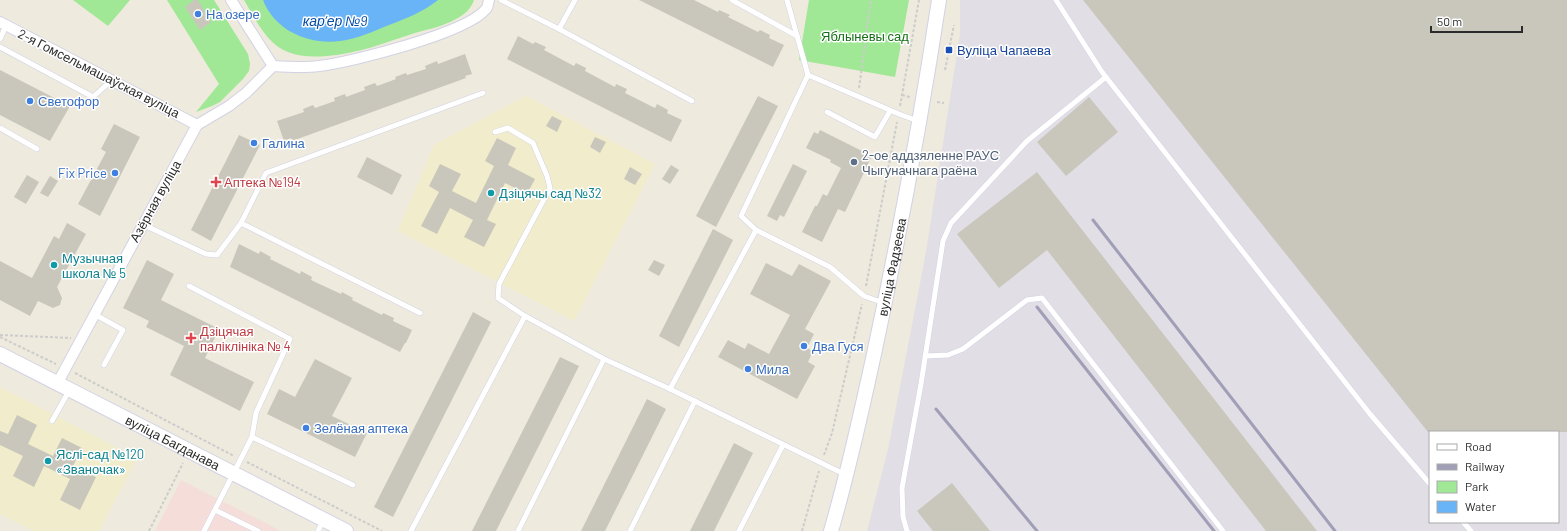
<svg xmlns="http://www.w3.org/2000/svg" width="1567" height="531" viewBox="0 0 1567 531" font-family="Barlow,sans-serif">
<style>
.industrial{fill:#e2dee6;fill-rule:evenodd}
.education{fill:#f1eccb}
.medical{fill:#f5deda}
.green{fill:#a0e896}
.water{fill:#69b3f7}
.building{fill:#c9c7bb}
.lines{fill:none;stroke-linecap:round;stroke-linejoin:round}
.lane-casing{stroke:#d2d2e5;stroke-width:6}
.street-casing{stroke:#d2d2e5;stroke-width:12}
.secondary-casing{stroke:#d2d2e5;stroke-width:16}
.path{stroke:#ccc;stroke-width:2;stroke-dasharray:3 2;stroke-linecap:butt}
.lane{stroke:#fff;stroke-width:5}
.street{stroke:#fff;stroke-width:10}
.secondary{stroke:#fff;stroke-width:14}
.rail{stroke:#a09fb7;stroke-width:3}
.shop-dot{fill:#3f7fe0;stroke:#fff;stroke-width:1.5}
.transit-dot{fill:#1a4fb4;stroke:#fff;stroke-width:1.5}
.service-dot{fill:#5c6f8a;stroke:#fff;stroke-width:1.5}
.health-dot{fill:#e0444e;stroke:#fff;stroke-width:1.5}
.culture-dot{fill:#0f9aa8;stroke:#fff;stroke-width:1.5}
.labels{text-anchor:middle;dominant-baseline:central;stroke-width:3;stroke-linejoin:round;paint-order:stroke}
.shop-label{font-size:13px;fill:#366cbe;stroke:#fff;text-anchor:start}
.park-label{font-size:13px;fill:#156f16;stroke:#fff}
.transit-label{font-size:13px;fill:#164399;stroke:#fff;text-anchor:start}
.street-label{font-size:13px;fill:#2b2b2b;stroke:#fff}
.service-label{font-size:13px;fill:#4e5e75;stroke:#fff;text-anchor:start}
.health-label{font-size:13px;fill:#be3a42;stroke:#fff;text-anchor:start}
.culture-label{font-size:13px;fill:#0d838f;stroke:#fff;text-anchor:start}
.water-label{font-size:14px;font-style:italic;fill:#044ca7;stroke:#fff}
</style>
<rect width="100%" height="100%" fill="#eeeadd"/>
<path class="industrial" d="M960 0H1567V531H867L888 449 926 252 960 34ZM1430 432H1558V522H1430Z"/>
<g class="education">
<path d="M526 96 655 164 574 321 398 231 434 145Z"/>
<path d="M0 387 137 458 99 531H34L0 514Z"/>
</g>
<path class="medical" d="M181 480 281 531H155Z"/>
<g class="green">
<path d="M73 0H130L108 26Z"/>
<path d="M167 0H214L248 54 250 64 249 71 243 79 220 102 212 106 196 112 219 84Z"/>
<path d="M244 0H474C471 9 464 15 456 19 444 26 429 29 415 33 387 42 357 54 327 56 314 57 300 57 288 52 266 44 255 18 244 0Z"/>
<path d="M809 0H909L895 77 799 60Z"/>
</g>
<path class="water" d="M263 0H438C423 12 407 18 389 25 374 31 357 39 340 41 309 45 275 31 263 0Z"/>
<g class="building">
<path d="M194 0H198L211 22 200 30 185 7Z"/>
<path d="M639 0H694L718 12 719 10 730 15 728 17 758 32 760 30 770 35 769 38 784 45 773 67Z"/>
<path d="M1083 0H1567V432H1428Z"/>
<path d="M518 36 533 44 535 42 546 47 544 50 574 66 576 63 586 68 585 71 615 87 616 84 627 89 625 93 655 108 657 104 668 110 667 113 682 120 671 142 507 59Z"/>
<path d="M465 54 472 74 465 76 466 78 292 141 291 138 284 141 277 121 304 112 303 109 313 105 315 108 335 101 334 98 345 94 346 97 365 90 364 87 375 83 377 86 396 79 395 77 406 73 407 75 426 69 425 66 437 61 438 64Z"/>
<path d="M0 70 70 106 50 141 0 115Z"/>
<path d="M758 96 778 106 716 227 696 216Z"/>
<path d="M1089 97 1118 132 1066 176 1037 142Z"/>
<path d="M552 116 562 121 557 132 546 126Z"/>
<path d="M114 124 140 137 100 216 78 204 106 152 101 149Z"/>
<path d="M820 130 872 156 845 212 838 209 822 242 802 232 815 206H817L823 194 827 196 841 168 830 162 831 160 806 148 814 132 818 134Z"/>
<path d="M239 135 260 145 211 241 191 230Z"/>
<path d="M595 137 606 142 600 153 590 147Z"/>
<path d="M497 138 516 148 508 165 535 179 527 194 505 183 487 220 496 224 484 247 464 237 473 220 450 208 437 234 421 226 439 192 429 186 440 164 461 174 452 191 476 203 494 166 485 161Z"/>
<path d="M367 157 402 175 392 195 357 177Z"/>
<path d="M793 164 807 171 784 217 780 215 777 221 767 216Z"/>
<path d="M671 165 679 170 670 184 662 179Z"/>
<path d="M630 167 642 174 635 185 624 179Z"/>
<path d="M1037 172 1317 531H1266L1047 250 999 288 957 234Z"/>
<path d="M27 175 39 182 26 204 14 197Z"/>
<path d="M50 176 58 181 48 197 40 193Z"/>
<path d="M67 223 86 234 57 287 62 298 60 305 53 308 38 301 30 316 0 300V261L32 278 54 236 59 239Z"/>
<path d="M713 229 733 240 679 347 659 336Z"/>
<path d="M239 244 259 254 260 251 271 257 270 259 300 274 301 271 312 277 311 280 341 294 342 292 353 298 352 300 382 315 383 313 394 318 393 321 412 330 406 343H405L400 352 230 267Z"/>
<path d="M147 260 174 274 161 300 219 329 205 358 254 382 240 411 170 375 184 346 146 327 149 321 123 308Z"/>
<path d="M654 260 665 265 659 276 648 270Z"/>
<path d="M766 263 792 276 799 264 831 281 805 329 814 334 807 348 813 351 808 362 815 366 797 399 718 357 728 340 745 349 748 343 769 354 790 315 750 294Z"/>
<path d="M473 312 491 322 393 517 374 507Z"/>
<path d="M560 357 579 366 496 531H472Z"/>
<path d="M315 359 352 378 332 416 367 433 355 457 267 414 279 389 295 397Z"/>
<path d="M647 399 666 409 605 531H581Z"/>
<path d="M17 415 37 425 28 444 53 456 62 438 82 448 73 466 96 477 80 510 60 500 70 479 44 466 34 487 13 476 23 456 0 445V431L8 434Z"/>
<path d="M734 443 753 453 714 531H690Z"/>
<path d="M952 483 990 531H933L917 511Z"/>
</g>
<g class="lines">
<defs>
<g id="lane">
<path d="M501 0 559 29 692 101"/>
<path d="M732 0 797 36"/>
<path d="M787 0 808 75"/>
<path d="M1056 0 1102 72 1370 414 1430 484"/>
<path d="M559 29 575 0"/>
<path d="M0 39 6 26"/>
<path d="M0 47 93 97 112 80"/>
<path d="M827 112 875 137 890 111"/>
<path d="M0 128 37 149"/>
<path d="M495 132 508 128 533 143 547 176 550 188 499 284 498 298 525 316 604 359 670 389 846 475"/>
<path d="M241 223 420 313"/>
<path d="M142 224 206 254 217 255 241 223 266 173 483 93"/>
<path d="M756 230 741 216 808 75 899 114 918 121"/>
<path d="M189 286 290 339 256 413 252 437"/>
<path d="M94 314 123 330 104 365"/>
<path d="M925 356 948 355 963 349 1027 300 1042 298 1223 531"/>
<path d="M670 389 756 230 830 267 864 296 884 303"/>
<path d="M52 421 69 391"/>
<path d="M215 510 258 531"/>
<path d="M1463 522 1471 531"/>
<path d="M204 531 252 437 353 485"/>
<path d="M318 531 323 521"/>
<path d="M411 531 525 316"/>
<path d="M518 531 604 359"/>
<path d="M630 531 695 401"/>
<path d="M739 531 783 445"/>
<path d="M907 531 903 517 902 488 921 384 943 241 951 223 1027 141 1106 77"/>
</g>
<g id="street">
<path d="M231 0 273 66"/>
<path d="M0 22 197 125"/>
<path d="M57 384 197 125 229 106 246 93 273 66C289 67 304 68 319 66 352 62 467 33 486 9 488 7 488 3 489 0"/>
</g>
<g id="secondary">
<path id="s1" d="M0 354 346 531"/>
<path id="s2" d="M831 531C848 473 861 414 874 354 899 237 921 119 939 0"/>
</g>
</defs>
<use href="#lane" class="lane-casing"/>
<use href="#street" class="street-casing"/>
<use href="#secondary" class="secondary-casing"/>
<g class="path">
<path d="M945 70 954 25"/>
<path d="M859 88 871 0"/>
<path d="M902 95 910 97"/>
<path d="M937 102 944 103"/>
<path d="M900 106 919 0"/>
<path d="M866 286 897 122"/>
<path d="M0 335 71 338"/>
<path d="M0 337 56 364"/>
<path d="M75 373 234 456"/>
<path d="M824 455 832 433 862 304"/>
<path d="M247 462 382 531"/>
<path d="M149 531 183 463"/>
<path d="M802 531 819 471"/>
</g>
<use href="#lane" class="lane"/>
<use href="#street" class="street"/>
<use href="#secondary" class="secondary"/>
<g class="rail">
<path d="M1093 220 1335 531"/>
<path d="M1037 307 1214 531"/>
<path d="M936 409 1037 531"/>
</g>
</g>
<g class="shop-dot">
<circle cx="198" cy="14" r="4"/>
<circle cx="30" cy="101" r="4"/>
<circle cx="254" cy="143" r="4"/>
<circle cx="115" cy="173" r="4"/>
<circle cx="804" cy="346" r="4"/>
<circle cx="748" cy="369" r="4"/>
<circle cx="306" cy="428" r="4"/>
</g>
<rect class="transit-dot" x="945" y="46" width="8" height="8" rx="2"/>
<circle class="service-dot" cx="854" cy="162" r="4"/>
<g class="health-dot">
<path d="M214 176h4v4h4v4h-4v4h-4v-4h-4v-4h4z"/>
<path d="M189 332h4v4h4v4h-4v4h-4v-4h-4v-4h4z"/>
</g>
<g class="culture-dot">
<circle cx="491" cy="193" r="4"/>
<circle cx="54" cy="265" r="4"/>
<circle cx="48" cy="461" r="4"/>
</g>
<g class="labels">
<g class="shop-label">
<text x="206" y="14">На озере</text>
<text x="38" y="101">Светофор</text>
<text x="262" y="143">Галина</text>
<text x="107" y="173" text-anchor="end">Fix Price</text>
<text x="812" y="346">Два Гуся</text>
<text x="756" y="369">Мила</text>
<text x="314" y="428">Зелёная аптека</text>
</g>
<g class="park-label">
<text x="865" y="36">Яблыневы сад</text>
</g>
<g class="transit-label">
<text x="957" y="50">Вуліца Чапаева</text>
</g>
<g class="street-label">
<text transform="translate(99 73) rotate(27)">2-я Гомсельмашаўская вуліца</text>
<text transform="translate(155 201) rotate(-61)">Азёрная вуліца</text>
<text stroke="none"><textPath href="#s2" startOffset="271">вуліца Фадзеева</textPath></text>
<text stroke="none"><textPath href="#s1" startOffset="194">вуліца Багданава</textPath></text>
</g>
<g class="service-label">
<text x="862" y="155">2-ое аддзяленне РАУС<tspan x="862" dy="15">Чыгуначнага раёна</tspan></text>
</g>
<g class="health-label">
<text x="224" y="182">Аптека №194</text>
<text x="200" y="331">Дзіцячая<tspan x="200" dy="15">паліклініка № 4</tspan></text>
</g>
<g class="culture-label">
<text x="499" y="193">Дзіцячы сад №32</text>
<text x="62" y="258">Музычная<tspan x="62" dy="15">школа № 5</tspan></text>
<text x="56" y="454">Яслі-сад №120<tspan x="56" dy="15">«Званочак»</tspan></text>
</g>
<g class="water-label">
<text x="335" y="20">карʼер №9</text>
</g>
</g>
<rect x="1429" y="431" width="130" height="92" fill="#ffffff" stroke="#aaaaaa"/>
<rect x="1437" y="444" width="20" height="6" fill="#ffffff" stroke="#aaaaaa"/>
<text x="1465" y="451" font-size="12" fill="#2b2b2b">Road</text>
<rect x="1437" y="464" width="20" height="6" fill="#a09fb7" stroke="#aaaaaa"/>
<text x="1465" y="471" font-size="12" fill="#2b2b2b">Railway</text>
<rect x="1437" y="481" width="20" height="12" fill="#a0e896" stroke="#aaaaaa"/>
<text x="1465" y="491" font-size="12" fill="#2b2b2b">Park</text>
<rect x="1437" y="501" width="20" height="12" fill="#69b3f7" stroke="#aaaaaa"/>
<text x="1465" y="511" font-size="12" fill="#2b2b2b">Water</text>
<path d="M1431 26v6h91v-6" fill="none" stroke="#2b2b2b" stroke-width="2"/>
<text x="1437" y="26" font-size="12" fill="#2b2b2b" stroke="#ffffff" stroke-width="3" paint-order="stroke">50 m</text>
</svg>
